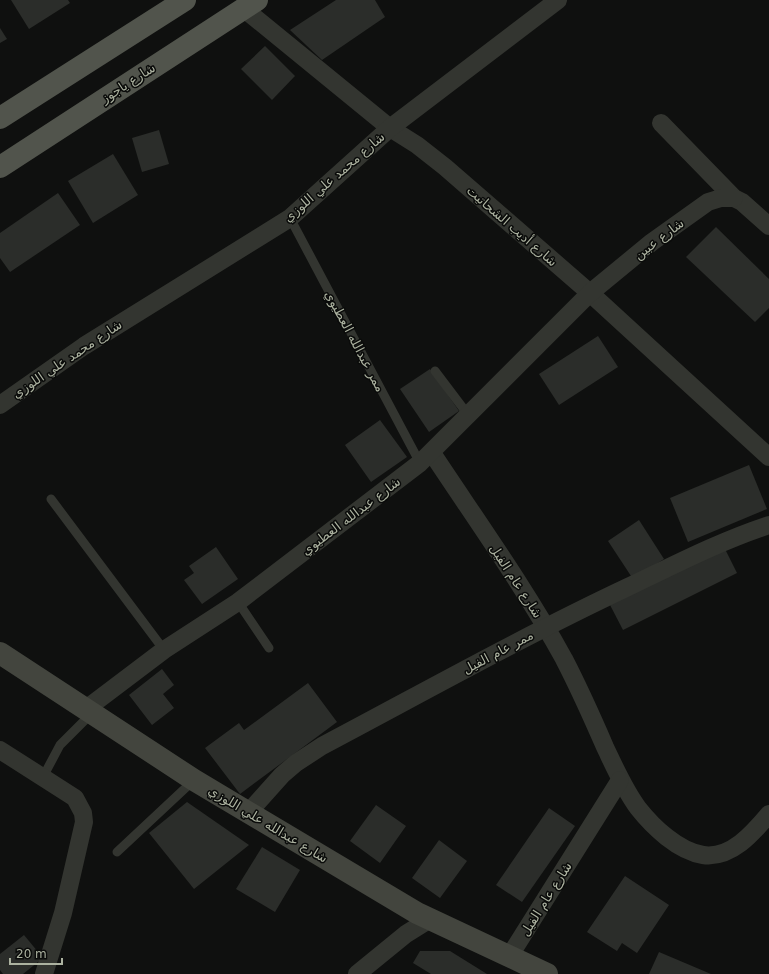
<svg xmlns="http://www.w3.org/2000/svg" width="769" height="974" viewBox="0 0 769 974" font-family="'DejaVu Sans','Noto Naskh Arabic',sans-serif">
<style>
.building{fill:#2b2d2a}
.lines{fill:none;stroke-linecap:round;stroke-linejoin:round}
.lane{stroke:#333530;stroke-width:9}
.street{stroke:#333530;stroke-width:18}
.secondary{stroke:#43453e;stroke-width:22}
.primary{stroke:#51544c;stroke-width:22}
.labels{text-anchor:middle;dominant-baseline:central;stroke-width:3;stroke-linejoin:round;paint-order:stroke}
.street-label{font-size:13px;fill:#acb2a0;stroke:#0a0b0a}
</style>
<rect width="100%" height="100%" fill="#0f100f"/>
<g class="building">
<path d="M11 0H68L70 3 29 29Z"/>
<path d="M336 0H375L385 17 322 60 290 30Z"/>
<path d="M0 28 7 39 0 43Z"/>
<path d="M265 46 295 76 272 100 241 69Z"/>
<path d="M159 130 169 164 142 172 132 138Z"/>
<path d="M113 154 138 195 93 223 68 181Z"/>
<path d="M58 193 80 225 10 272 0 258V233Z"/>
<path d="M716 227 769 279V308L755 322 686 257Z"/>
<path d="M598 336 618 367 559 405 539 374Z"/>
<path d="M430 369 459 411 429 432 400 389Z"/>
<path d="M380 420 407 457 371 482 345 445Z"/>
<path d="M749 465 767 509 688 542 670 498Z"/>
<path d="M639 520 664 559 633 579 608 541Z"/>
<path d="M216 547 238 579 202 604 184 580 194 573 189 566Z"/>
<path d="M724 547 737 573 623 630 609 603Z"/>
<path d="M162 669 174 685 163 694 174 708 152 725 129 695Z"/>
<path d="M308 683 337 722 240 794 205 748 239 723 244 730Z"/>
<path d="M187 802 249 845 194 889 149 833Z"/>
<path d="M376 805 406 826 380 863 350 841Z"/>
<path d="M549 808 575 826 522 902 496 885Z"/>
<path d="M439 840 467 861 440 898 412 878Z"/>
<path d="M262 847 300 870 275 912 236 889Z"/>
<path d="M625 876 669 905 637 953 622 943 617 951 587 932Z"/>
<path d="M24 935 43 958 23 974H3L0 970V954Z"/>
<path d="M420 951H450L487 974H431L413 963Z"/>
<path d="M659 952 711 974H649Z"/>
</g>
<g class="lines">
<g class="lane">
<path d="M290 218 420 463"/>
<path d="M435 371 469 416"/>
<path d="M51 499 164 650"/>
<path d="M238 602 269 648"/>
<path d="M43 777 60 745 92 713"/>
<path d="M117 852 194 780"/>
</g>
<g class="street">
<path d="M243 8 390 128 417 145 445 167 590 293 769 457"/>
<path d="M661 123 734 198 742 202 769 226"/>
<path d="M0 405 84 346 290 218 390 128 558 0"/>
<path d="M432 453C477 521 525 588 564 659 579 688 592 717 605 747 615 768 624 789 638 808 653 827 678 851 703 855 731 859 753 833 769 814"/>
<path d="M86 709 164 650 238 602 420 463 590 293 652 242 708 202 721 198H734"/>
<path d="M0 750 75 798 83 813 84 822 63 913 44 974"/>
<path d="M248 813 282 775 296 763 322 746C424 692 524 636 628 587 674 565 720 541 769 525"/>
<path d="M509 957 620 780"/>
<path d="M357 974 406 934 430 919"/>
</g>
<path class="secondary" d="M0 653 194 780 417 913 547 974"/>
<g class="primary">
<path d="M0 118 185 0"/>
<path d="M0 167 257 0"/>
</g>
</g>
<g class="labels">
<g class="street-label">
<text transform="translate(128 83) rotate(-33)">شارع ياجوز</text>
<text transform="translate(334 177) rotate(-41)">شارع محمد علي اللوزي</text>
<text transform="translate(512 226) rotate(41)">شارع أديب الشحاتيت</text>
<text transform="translate(659 239) rotate(-37)">شارع عبين</text>
<text transform="translate(355 341) rotate(62)">ممر عبدالله العطيوي</text>
<text transform="translate(67 359) rotate(-34)">شارع محمد علي اللوزي</text>
<text transform="translate(351 516) rotate(-37)">شارع عبدالله العطيوي</text>
<text transform="translate(516 581) rotate(57)">شارع عام الفيل</text>
<text transform="translate(498 652) rotate(-28)">ممر عام الفيل</text>
<text transform="translate(268 824) rotate(31)">شارع عبدالله علي اللوزي</text>
<text transform="translate(546 899) rotate(-58)">شارع عام الفيل</text>
</g>
</g>
<path d="M10 958v6h52v-6" fill="none" stroke="#acb2a0" stroke-width="2"/>
<text x="16" y="958" font-size="12" fill="#acb2a0" stroke="#0a0b0a" stroke-width="3" paint-order="stroke">20 m</text>
</svg>
